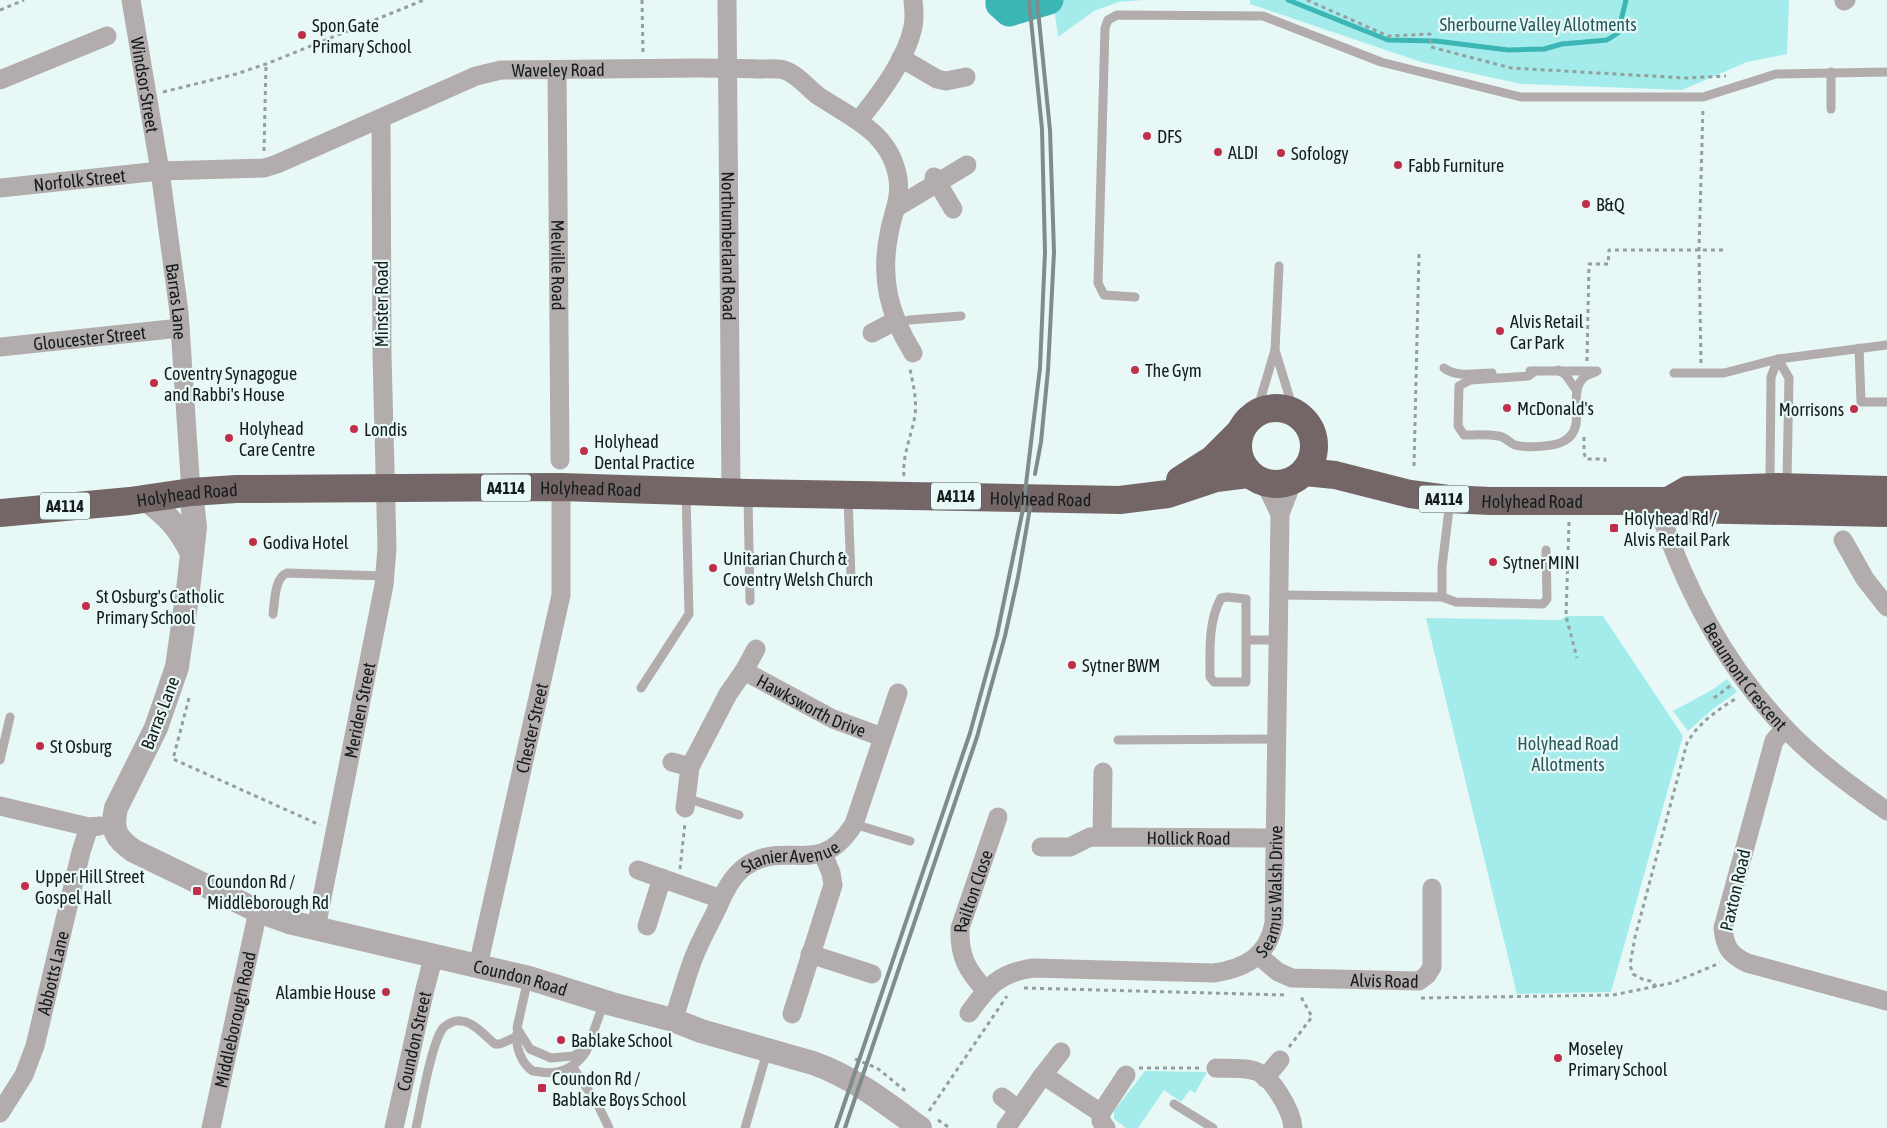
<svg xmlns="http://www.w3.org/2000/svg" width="1887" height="1128" viewBox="0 0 1887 1128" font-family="'Asap Condensed',sans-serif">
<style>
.green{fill:#a4eceb}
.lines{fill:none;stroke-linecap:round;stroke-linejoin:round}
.stream{stroke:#3cb6b5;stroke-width:5}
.river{stroke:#3cb6b5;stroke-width:29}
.path{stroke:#93a09f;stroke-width:3;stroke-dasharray:4 4;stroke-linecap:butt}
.service{stroke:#b3acac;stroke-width:9}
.minor{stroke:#b3acac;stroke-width:19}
.tertiary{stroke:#b3acac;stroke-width:24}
.trunk{stroke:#746666;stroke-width:28}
.rail{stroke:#808c8b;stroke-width:4}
.poi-dot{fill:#c02f48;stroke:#e7f8f7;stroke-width:2}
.labels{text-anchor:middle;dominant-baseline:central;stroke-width:4.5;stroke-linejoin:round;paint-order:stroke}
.shield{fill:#e7f8f7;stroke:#555e5e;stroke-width:1}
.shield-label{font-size:16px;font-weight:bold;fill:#161c1c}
.park-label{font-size:18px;fill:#275959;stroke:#e7f8f7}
.poi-label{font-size:18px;fill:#161c1c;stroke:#e7f8f7;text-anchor:start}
.street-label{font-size:18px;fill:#161c1c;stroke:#e7f8f7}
</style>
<rect width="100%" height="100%" fill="#e7f8f7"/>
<g class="green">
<path d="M1053 0H1143L1118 2 1094 11 1058 37Z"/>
<path d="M1250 0H1789L1787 54 1747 62 1682 90 1521 84 1421 62 1250 4Z"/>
<path d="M1566 616H1603L1683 736 1611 992 1517 994 1426 618 1561 620Z"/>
<path d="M1727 679 1737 692 1713 709 1688 731 1673 711 1712 690Z"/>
<path d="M1145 1071 1207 1072 1195 1093 1190 1090 1181 1102 1164 1090 1138 1128H1126L1114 1119V1111Z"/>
</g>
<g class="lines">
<path class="stream" d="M1288 0 1388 40 1436 41 1508 50 1544 49 1562 44 1607 40 1618 33 1626 0"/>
<path class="river" d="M1000 0V4L1009 12 1049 0"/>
<g class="path">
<path d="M642 0 643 53"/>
<path d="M1307 0 1388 36 1430 34 1431 47 1511 68 1686 78 1726 76"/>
<path d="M0 10 24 0"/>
<path d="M163 92 236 74 266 64 424 0"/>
<path d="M264 151 266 64"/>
<path d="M1587 361 1589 264H1608L1609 250H1727"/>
<path d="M1701 363 1699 250 1703 107"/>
<path d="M1584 437V453L1586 459H1605V464"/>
<path d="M1414 466 1419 253"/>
<path d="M904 476C902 455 912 435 915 415 917 399 913 384 910 369"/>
<path d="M1569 522 1566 616 1577 658"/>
<path d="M189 698 173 759 320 825"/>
<path d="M1714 698 1730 686"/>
<path d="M680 869 685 823"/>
<path d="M1656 987 1652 981 1644 980 1633 974 1630 965 1635 937 1687 743C1699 722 1718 710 1738 697"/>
<path d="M1024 988 1285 995"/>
<path d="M1421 998 1613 995 1672 983 1720 963"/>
<path d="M1289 1047 1312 1017 1300 995"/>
<path d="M855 1059 877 1068 908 1093"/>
<path d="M1139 1068H1201"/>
<path d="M929 1111 1007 996"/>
<path d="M938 1120 950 1128"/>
</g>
<g class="service">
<path d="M1831 109V72"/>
<path d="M1135 297 1104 295 1098 283 1105 28 1108 20 1117 15 1263 16 1381 62 1521 97H1703L1776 74 1887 72"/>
<path d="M897 324 909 320 961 316"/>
<path d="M1859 348 1861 402H1887"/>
<path d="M1275 350 1294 412"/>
<path d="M1778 359 1789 378 1787 479 1784 482"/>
<path d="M1444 368C1456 378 1477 373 1492 373"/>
<path d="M1558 370 1565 374 1577 391"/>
<path d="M1530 371H1594"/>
<path d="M1535 371 1528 376 1470 380 1459 386 1458 426 1464 435C1475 435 1487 434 1498 436 1505 436 1509 443 1515 445 1526 448 1554 447 1564 441 1590 427 1564 391 1586 376 1589 374 1594 373 1597 371"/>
<path d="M1674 373H1724L1778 359 1887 345"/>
<path d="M1256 414 1275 350 1279 266"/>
<path d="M1775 483 1770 477 1771 377 1778 359"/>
<path d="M748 496 750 601"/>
<path d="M848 498 851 577"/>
<path d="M1279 595 1442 597V567L1450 501"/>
<path d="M1227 597 1246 599V682H1214L1210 677C1210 650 1208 622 1221 598Z"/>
<path d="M1442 597 1456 602 1543 604 1547 599 1546 550"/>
<path d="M273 614C275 602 274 578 287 573L385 576"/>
<path d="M1247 640H1278"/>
<path d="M641 688 689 614 686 493"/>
<path d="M1118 740 1277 739"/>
<path d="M0 760 10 717"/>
<path d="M686 798 739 815"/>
<path d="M854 824 910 841"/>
<path d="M528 979 517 1028 530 1049 551 1058 573 1056 588 1047 604 1002"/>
<path d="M517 1033C515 1045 521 1064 533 1071 534 1071 540 1072 541 1072 560 1075 577 1067 587 1050"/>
<path d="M572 1066 598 1105 609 1128"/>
<path d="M1174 1104 1213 1128"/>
<path d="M416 1128C421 1106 431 1044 443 1028 447 1024 455 1020 460 1021 473 1021 485 1036 495 1044H500L516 1037"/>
<path d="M745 1128 767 1052"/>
</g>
<g class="minor">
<path id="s1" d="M131 0 160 171 179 312 191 492"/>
<path id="s2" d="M727 0 731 493"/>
<path d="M1844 1 1846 0"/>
<path d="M901 58 937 79 946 81 966 77"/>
<path id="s3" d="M557 70 560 460"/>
<path d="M0 80 107 36"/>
<path d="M859 120C880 94 906 60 913 27 915 18 914 9 913 0"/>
<path d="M934 177 953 209"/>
<path id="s4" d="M0 188 160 171 264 168 277 164 476 76 501 70C567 69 632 69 698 68 718 68 738 68 758 69 767 69 776 68 784 70 797 74 807 87 817 95 851 118 891 132 898 179 901 199 892 215 889 234 880 279 889 314 913 353"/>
<path d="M897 207 967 165"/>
<path d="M872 333 895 321"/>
<path id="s5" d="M0 347 180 328"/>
<path d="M1265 483 1280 514"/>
<path id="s6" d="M1656 501C1683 585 1723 663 1784 727 1814 759 1851 786 1887 811"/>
<path d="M1843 540 1865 579 1887 607"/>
<path id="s7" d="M744 671 833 719 882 737"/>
<path d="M1785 728 1774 741 1723 928C1725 947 1729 954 1747 963L1887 1001"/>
<path d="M672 762 690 767"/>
<path d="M0 806 89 827 100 826"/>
<path d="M685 808 690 767 728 694 744 671 756 649"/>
<path d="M1102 837 1103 772"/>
<path id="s8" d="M1041 847H1070L1090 837 1275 838"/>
<path d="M638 870 721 899"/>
<path d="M647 926 662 878"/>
<path id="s9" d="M316 928 384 585 387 548 382 354 381 118"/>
<path d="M810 954 872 974"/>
<path id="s10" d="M1258 955 1278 972 1292 978 1419 981 1427 975 1432 967V888"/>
<path id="s11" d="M478 966 561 595V487"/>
<path id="s12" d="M986 991C967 970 959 957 960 928L998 817"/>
<path id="s13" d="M969 1013C988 986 999 973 1033 968L1214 973C1246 968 1268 956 1274 923L1280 514 1293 480"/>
<path d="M792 1014 833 885 831 873 823 854"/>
<path id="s14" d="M673 1020C680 1001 685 981 692 962 698 945 707 929 715 913 723 896 730 877 746 866 788 838 819 880 854 824L898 693"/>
<path d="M1216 1068C1228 1069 1244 1067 1255 1071 1272 1076 1292 1111 1293 1128"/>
<path d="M1043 1075 1101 1113V1121L1106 1128"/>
<path d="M1265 1078 1280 1060"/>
<path d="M1002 1097 1019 1110"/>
<path id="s15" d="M0 1113 24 1075 35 1046 81 852 89 827"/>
<path d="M1101 1113 1126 1075"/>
<path id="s16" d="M211 1128 258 911"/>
<path id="s17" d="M394 1128 425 989 434 955"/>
<path d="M1006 1128 1043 1075 1061 1052"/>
</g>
<g class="tertiary">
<path id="s18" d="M191 492 195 527 188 590 177 667 156 728 116 808C111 830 116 839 134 851L258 911 289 922 529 978 612 1004 673 1020 701 1031 813 1063C853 1077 886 1103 920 1128"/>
<path d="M146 499C170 518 178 526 192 553"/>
</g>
<g class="trunk">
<circle cx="1276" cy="446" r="38"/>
<path id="s19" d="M1305 472 1335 475 1410 494 1448 499 1490 501H1668L1683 509 1887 513"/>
<path d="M1180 480 1213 459 1240 432"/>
<path d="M1668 501 1687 490 1778 487 1887 490"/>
<path id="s20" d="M0 513 130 501 191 492 236 489 561 487 748 493 1120 500 1168 494 1216 478 1248 474"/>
</g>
<g class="rail">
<path d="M1035 474 1041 442 1048 370 1054 252 1050 130 1037 0"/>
<path d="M836 1128 970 733 997 635 1023 509 1040 368 1045 252 1042 129 1029 0"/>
<path d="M845 1128 977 737 1005 636 1018 577 1030 508"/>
</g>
</g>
<g class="poi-dot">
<circle cx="302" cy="35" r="5"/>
<circle cx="1147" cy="136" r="5"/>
<circle cx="1218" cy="152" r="5"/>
<circle cx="1281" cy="153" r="5"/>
<circle cx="1398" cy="165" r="5"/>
<circle cx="1586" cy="204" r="5"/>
<circle cx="1500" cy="331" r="5"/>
<circle cx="1135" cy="370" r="5"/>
<circle cx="154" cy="383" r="5"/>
<circle cx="1507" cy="408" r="5"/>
<circle cx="1854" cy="409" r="5"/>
<circle cx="354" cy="429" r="5"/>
<circle cx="229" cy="438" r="5"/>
<circle cx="584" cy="451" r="5"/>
<rect x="1609" y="523" width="10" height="10" rx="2.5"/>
<circle cx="253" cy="542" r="5"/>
<circle cx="1493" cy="562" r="5"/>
<circle cx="713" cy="568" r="5"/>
<circle cx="86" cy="606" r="5"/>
<circle cx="1072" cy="665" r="5"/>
<circle cx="40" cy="746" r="5"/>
<circle cx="25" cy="886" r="5"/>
<rect x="192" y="886" width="10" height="10" rx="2.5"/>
<circle cx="386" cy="992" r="5"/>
<circle cx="561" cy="1040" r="5"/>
<circle cx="1558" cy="1058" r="5"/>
<rect x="537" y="1083" width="10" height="10" rx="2.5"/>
</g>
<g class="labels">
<g class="shield">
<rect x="481" y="474.5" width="50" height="27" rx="4"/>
<rect x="931" y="482.5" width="50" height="27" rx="4"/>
<rect x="1419" y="485.5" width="50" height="27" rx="4"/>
<rect x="40" y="492.5" width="50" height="27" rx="4"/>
</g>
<g class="shield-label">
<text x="506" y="488">A4114</text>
<text x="956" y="496">A4114</text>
<text x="1444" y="499">A4114</text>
<text x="65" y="506">A4114</text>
</g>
<g class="park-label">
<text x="1538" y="24">Sherbourne Valley Allotments</text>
<text x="1568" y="743">Holyhead Road<tspan x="1568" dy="21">Allotments</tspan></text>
</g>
<g class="poi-label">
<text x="312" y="25">Spon Gate<tspan x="312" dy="21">Primary School</tspan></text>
<text x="1157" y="136">DFS</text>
<text x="1228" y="152">ALDI</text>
<text x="1291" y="153">Sofology</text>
<text x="1408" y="165">Fabb Furniture</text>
<text x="1596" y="204">B&amp;Q</text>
<text x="1510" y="321">Alvis Retail<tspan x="1510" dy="21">Car Park</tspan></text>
<text x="1145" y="370">The Gym</text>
<text x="164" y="373">Coventry Synagogue<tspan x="164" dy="21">and Rabbi's House</tspan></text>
<text x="1517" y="408">McDonald's</text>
<text x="1844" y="409" text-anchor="end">Morrisons</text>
<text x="239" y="428">Holyhead<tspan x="239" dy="21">Care Centre</tspan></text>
<text x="364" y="429">Londis</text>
<text x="594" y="441">Holyhead<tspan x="594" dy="21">Dental Practice</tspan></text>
<text x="1624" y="518">Holyhead Rd /<tspan x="1624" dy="21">Alvis Retail Park</tspan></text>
<text x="263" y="542">Godiva Hotel</text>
<text x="723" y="558">Unitarian Church &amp;<tspan x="723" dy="21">Coventry Welsh Church</tspan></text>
<text x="1503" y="562">Sytner MINI</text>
<text x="96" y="596">St Osburg's Catholic<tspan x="96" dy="21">Primary School</tspan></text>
<text x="1082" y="665">Sytner BWM</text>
<text x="50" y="746">St Osburg</text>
<text x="35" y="876">Upper Hill Street<tspan x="35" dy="21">Gospel Hall</tspan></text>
<text x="207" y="881">Coundon Rd /<tspan x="207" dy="21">Middleborough Rd</tspan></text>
<text x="376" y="992" text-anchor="end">Alambie House</text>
<text x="571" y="1040">Bablake School</text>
<text x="1568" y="1048">Moseley<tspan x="1568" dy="21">Primary School</tspan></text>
<text x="552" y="1078">Coundon Rd /<tspan x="552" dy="21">Bablake Boys School</tspan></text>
</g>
<g class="street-label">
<text stroke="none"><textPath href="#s4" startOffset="579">Waveley Road</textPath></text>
<text stroke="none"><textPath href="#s1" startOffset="86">Windsor Street</textPath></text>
<text stroke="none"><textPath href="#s4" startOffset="80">Norfolk Street</textPath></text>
<text stroke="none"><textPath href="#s2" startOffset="246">Northumberland Road</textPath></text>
<text stroke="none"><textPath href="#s3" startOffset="195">Melville Road</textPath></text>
<text stroke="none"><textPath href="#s1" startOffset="305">Barras Lane</textPath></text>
<text transform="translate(381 304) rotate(-90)">Minster Road</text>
<text stroke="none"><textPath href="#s5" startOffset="90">Gloucester Street</textPath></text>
<text stroke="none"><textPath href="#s20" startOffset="592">Holyhead Road</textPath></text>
<text stroke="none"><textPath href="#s20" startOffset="188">Holyhead Road</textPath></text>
<text stroke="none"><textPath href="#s20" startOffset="1042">Holyhead Road</textPath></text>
<text stroke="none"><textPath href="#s19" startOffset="230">Holyhead Road</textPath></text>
<text stroke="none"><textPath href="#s6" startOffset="198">Beaumont Crescent</textPath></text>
<text stroke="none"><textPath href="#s7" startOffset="76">Hawksworth Drive</textPath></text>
<text stroke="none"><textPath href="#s9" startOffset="222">Meriden Street</textPath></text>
<text transform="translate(160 713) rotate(-69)">Barras Lane</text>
<text stroke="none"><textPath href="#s11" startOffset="244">Chester Street</textPath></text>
<text stroke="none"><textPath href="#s8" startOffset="150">Hollick Road</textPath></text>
<text stroke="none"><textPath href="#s14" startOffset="218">Stanier Avenue</textPath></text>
<text stroke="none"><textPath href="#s13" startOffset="378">Seamus Walsh Drive</textPath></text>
<text transform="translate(1735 890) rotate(-77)">Paxton Road</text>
<text stroke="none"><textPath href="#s12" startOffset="109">Railton Close</textPath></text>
<text stroke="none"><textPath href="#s15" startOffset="151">Abbotts Lane</textPath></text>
<text stroke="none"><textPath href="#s18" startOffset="790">Coundon Road</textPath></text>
<text stroke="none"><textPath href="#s10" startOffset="134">Alvis Road</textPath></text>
<text stroke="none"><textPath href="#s16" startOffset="111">Middleborough Road</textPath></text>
<text stroke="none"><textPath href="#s17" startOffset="89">Coundon Street</textPath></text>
</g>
</g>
</svg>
